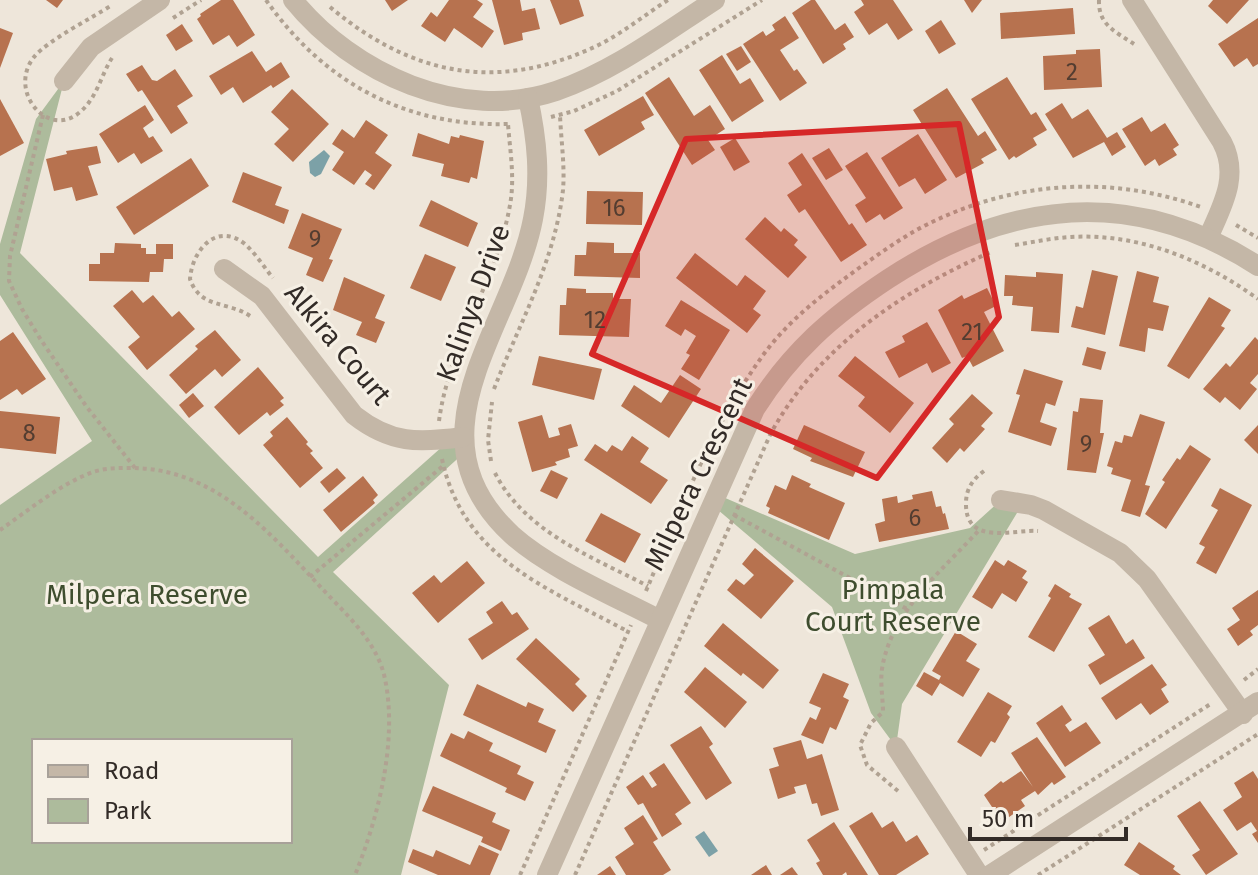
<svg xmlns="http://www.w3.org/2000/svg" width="1258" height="875" viewBox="0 0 1258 875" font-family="'Fira Sans',sans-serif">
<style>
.green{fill:#adbb9c;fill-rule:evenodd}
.water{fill:#7ca1a7}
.building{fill:#b7724f}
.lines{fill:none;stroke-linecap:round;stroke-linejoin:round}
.path{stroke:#b0a292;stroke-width:4;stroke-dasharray:4 4;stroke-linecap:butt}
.minor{stroke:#c4b7a7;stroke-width:20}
.marked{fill:#d62828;fill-opacity:0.2;stroke:#d62828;stroke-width:6;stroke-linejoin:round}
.labels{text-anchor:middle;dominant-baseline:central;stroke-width:6;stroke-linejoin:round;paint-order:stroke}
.number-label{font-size:24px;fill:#533d31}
.street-label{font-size:28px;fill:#322b27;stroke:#f6f0e5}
.park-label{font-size:28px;fill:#3e4d2e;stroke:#f6f0e5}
</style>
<rect width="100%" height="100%" fill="#eee6da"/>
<g class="green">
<path d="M64 81 20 253 318 557 452 438 466 451 333 572 449 685 401 875H0V505L92 441 0 295V244L36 119ZM34 741H290V841H34Z"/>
<path d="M716 494 855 554 970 528 1001 500 1023 503 902 704 896 747 871 713 832 607 711 504Z"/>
</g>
<g class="water">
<path d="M324 150 330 156 321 174 315 177 310 173 309 162Z"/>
<path d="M704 831 718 851 709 857 695 837Z"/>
</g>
<g class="building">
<path d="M46 0H63L57 8Z"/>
<path d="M221 0H233L255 35 237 47 229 35 213 45 197 19 201 16 200 14Z"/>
<path d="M385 0H408L392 11Z"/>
<path d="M449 0H477L483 4 473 17 494 31 482 48 454 28 445 42 421 26 431 12 437 17Z"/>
<path d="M492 0H520L522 11 535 8 540 29 522 33 523 40 504 45Z"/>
<path d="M550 0H579L584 16 560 25Z"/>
<path d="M811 0H815L835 30 845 23 854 37 843 44 846 49 823 64 792 13Z"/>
<path d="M861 0H893L913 30 898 40 887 23 869 35 854 12 864 5Z"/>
<path d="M964 0H982L972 13Z"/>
<path d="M1213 0H1249L1227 24 1208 6Z"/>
<path d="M1073 8 1075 34 1001 39 1000 13Z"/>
<path d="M785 16 799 38 780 50 794 71 797 69 807 83 780 101 743 44 763 31 766 36 775 30 772 25Z"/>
<path d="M1258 18V64L1253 67 1247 58 1234 67 1218 44Z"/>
<path d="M941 20 956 44 939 54 925 31Z"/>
<path d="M182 24 193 41 176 51 166 35Z"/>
<path d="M0 28 13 33 0 68Z"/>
<path d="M741 46 751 62 737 71 726 54Z"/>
<path d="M1100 49 1102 87 1044 90 1043 56 1076 54V50Z"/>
<path d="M252 51 266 72 281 62 290 77 273 88 271 85 243 103 233 87 221 95 209 76Z"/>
<path d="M722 55 740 84 750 78 764 101 732 122 699 70Z"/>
<path d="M142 65 152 80 157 81 175 69 193 96 177 106 188 123 171 134 142 90 138 92 126 74Z"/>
<path d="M669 77 694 116 710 105 725 129 708 140 715 150 692 165 645 93Z"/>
<path d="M1007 77 1031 115 1036 112 1047 130 1033 138 1037 145 1016 158 1014 156 1009 160 971 99Z"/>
<path d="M947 88 978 136 985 131 997 150 981 159 984 163 956 178 913 110Z"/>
<path d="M292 89 329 124 293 162 274 144 289 129 271 112Z"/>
<path d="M643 96 654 115 641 122 645 129 599 156 584 130Z"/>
<path d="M0 99 24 143 0 156Z"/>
<path d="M1062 103 1072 119 1088 109 1107 138 1117 132 1126 147 1112 156 1104 142 1073 158 1045 114Z"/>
<path d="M145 105 154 120 143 128 149 138 153 136 163 151 141 164 134 153 118 163 99 134Z"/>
<path d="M1142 117 1151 132 1165 123 1179 145 1173 149 1177 155 1159 166 1155 159 1145 166 1122 129Z"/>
<path d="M366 120 388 135 375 153 392 165 374 190 365 184 372 175 365 170 354 185 332 170 344 152 332 144 342 129 354 138Z"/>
<path d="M418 133 449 144 451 136 459 138 460 135 484 141 477 179 471 177 469 183 441 176 444 164 412 156Z"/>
<path d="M918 134 947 180 925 194 915 178 899 187 881 158Z"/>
<path d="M735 138 750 162 734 171 720 147Z"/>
<path d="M97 146 101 163 88 166 98 195 76 201 72 187 54 191 46 159 67 154 66 151Z"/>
<path d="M829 148 843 170 826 180 812 158Z"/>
<path d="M867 152 903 208 884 220 880 214 866 223 855 205 866 198 845 166Z"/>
<path d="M802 153 849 225 852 223 867 245 841 262 805 209 799 213 787 195 802 185 788 163Z"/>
<path d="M191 158 209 186 134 235 116 207Z"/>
<path d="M243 172 282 187 275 205 289 210 284 224 232 202Z"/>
<path d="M587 191 643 192 642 225 586 224Z"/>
<path d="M431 200 478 223 468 247 419 226Z"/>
<path d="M302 213 342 229 329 259 333 260 323 282 306 275 313 258 288 248Z"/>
<path d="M765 217 781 232 784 228 798 240 794 245 807 257 788 278 745 239Z"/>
<path d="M587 242 614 243V253H640V278L574 276 575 255H586Z"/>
<path d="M115 243 141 244V248H146V254H156V244H173V259H164L163 272H150L149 282 89 281V264H100V253H114Z"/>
<path d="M695 253 737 286 745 275 766 291 753 309 761 315 747 333 676 278Z"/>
<path d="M425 254 456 267 441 301 410 288Z"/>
<path d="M1092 270 1118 276 1105 335 1071 327 1076 306 1083 308Z"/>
<path d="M1137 271 1159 277 1153 302 1169 306 1163 331 1148 328 1145 352 1119 346Z"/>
<path d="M1036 272 1063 274 1059 333 1031 331 1033 307 1012 305 1013 296H1004L1005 275 1036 277Z"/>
<path d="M344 277 385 295 375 318 385 322 376 343 356 335 362 322 333 310Z"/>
<path d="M567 288 586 289V293H613V299H631L629 337 559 335 560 305H566Z"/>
<path d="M987 288 996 306 984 312 1004 351 973 367 967 356 962 358 938 310 962 295 964 299Z"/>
<path d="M132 290 143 303 153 295 172 317 179 311 195 329 147 370 128 347 140 337 113 306Z"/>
<path d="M1209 297 1231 310 1221 326 1225 328 1189 379 1167 366Z"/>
<path d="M681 300 730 330 699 380 681 369 690 355 686 353 696 336 685 329 681 336 665 326Z"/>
<path d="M927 322 951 363 932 373 927 363 899 378 885 352 905 342 902 336Z"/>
<path d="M215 330 241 360 222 377 215 369 186 394 169 375 198 349 195 346Z"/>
<path d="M13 332 46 379 22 395 17 389 0 400V341Z"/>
<path d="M1255 337 1258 340V374L1250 383 1257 389 1240 410 1225 397 1220 403 1203 389 1226 363 1230 367Z"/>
<path d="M1087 347 1106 352 1101 370 1082 365Z"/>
<path d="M539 356 602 369 594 400 532 385Z"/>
<path d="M855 356 914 403 890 433 858 406 865 397 838 376Z"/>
<path d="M258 367 284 398 280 401 284 405 270 416 267 412 239 435 214 407Z"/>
<path d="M1024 369 1063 381 1055 406 1046 403 1040 422 1057 428 1051 446 1008 432 1020 395 1016 394Z"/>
<path d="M680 375 701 389 669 438 621 406 634 385 661 403Z"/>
<path d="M193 393 204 406 189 418 179 405Z"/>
<path d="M972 394 993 413 981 426 985 429 964 452 960 448 947 463 932 448 954 424 949 419Z"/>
<path d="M1080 398 1103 400 1100 433H1104L1096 473 1067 470 1073 411 1078 412Z"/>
<path d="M0 411 60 417 56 454 0 448Z"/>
<path d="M1140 414 1165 422 1145 485 1150 486 1140 517 1121 511 1131 480 1111 474 1113 468 1107 466 1115 441 1122 443 1124 435 1132 437Z"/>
<path d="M542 415 549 438 560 435 558 428 571 424 578 446 568 449 570 457 555 462 557 465 532 472 518 422Z"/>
<path d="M287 417 308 442 306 444 313 451 310 453 323 468 300 488 263 445 273 436 270 432Z"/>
<path d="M804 425 865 452 853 477 810 461 812 458 793 449Z"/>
<path d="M1258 425V454L1244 440Z"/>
<path d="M632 436 649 448 640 462 668 480 651 504 584 460 595 444 607 452 612 445 622 451Z"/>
<path d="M1190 445 1211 459 1166 529 1145 514 1165 482 1162 480 1177 458 1180 460Z"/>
<path d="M337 468 346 478 329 493 320 482Z"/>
<path d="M551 470 568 478 557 499 540 491Z"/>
<path d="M792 475 811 484 809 487 845 503 829 540 768 513 770 508 766 506 775 485 786 490Z"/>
<path d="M363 476 378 495 373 500 375 503 341 532 323 510Z"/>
<path d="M1220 488 1252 505 1216 574 1196 563 1205 547 1199 544 1218 510 1211 506Z"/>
<path d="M932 491 936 507 941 506 943 514 945 513 949 529 879 542 875 524 885 521 882 499 897 496 898 503 913 499 912 495Z"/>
<path d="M601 513 641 534 625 563 585 541Z"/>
<path d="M755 548 794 581 761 619 727 590 736 579 744 585 754 575 742 564Z"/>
<path d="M995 560 1004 566 1008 560 1027 571 1022 578 1028 582 1016 602 1002 593 992 609 972 597Z"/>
<path d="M467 561 485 583 438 623 412 593 434 575 441 583Z"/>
<path d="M1055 584 1071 594 1069 597 1082 604 1054 652 1028 637 1051 598 1048 596Z"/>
<path d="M1258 590V625L1250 631 1253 635 1238 646 1227 629 1240 620 1232 608Z"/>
<path d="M502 601 512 615 517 612 529 629 482 660 468 639 493 623 486 612Z"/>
<path d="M1109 615 1126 644 1133 639 1145 658 1100 685 1088 665 1105 655 1088 628Z"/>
<path d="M723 623 779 670 763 689 743 673 741 676 704 646Z"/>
<path d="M956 631 977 644 966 661 980 669 963 697 940 683 932 696 916 686 924 672 939 680 941 676 932 671Z"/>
<path d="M536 638 580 679 575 684 587 696 573 712 516 659Z"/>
<path d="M1152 664 1167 685 1161 689 1169 702 1150 715 1141 703 1116 720 1101 698Z"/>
<path d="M705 667 747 702 725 728 684 692Z"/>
<path d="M823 673 849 684 843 697 849 700 836 730 830 727 823 744 801 735 810 717 816 720 821 708 809 703Z"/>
<path d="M477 684 526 707 528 702 544 709 538 722 556 730 546 753 463 715Z"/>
<path d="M988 692 1012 706 1007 714 1010 717 995 743 991 741 981 757 957 742Z"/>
<path d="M1062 705 1072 720 1065 725 1070 732 1086 722 1101 743 1065 767 1036 723Z"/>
<path d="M701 726 713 744 709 747 732 783 706 800 670 745Z"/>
<path d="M468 731 493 743 489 751 521 766 517 774 534 782 525 801 505 792 507 788 440 756 451 733 464 739Z"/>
<path d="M1037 737 1066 777 1054 785 1052 782 1038 795 1035 791 1021 800 1025 806 1002 822 984 795 1001 781 1003 783 1021 771 1033 787 1011 753Z"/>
<path d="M801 740 807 759 822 754 839 810 821 816 817 803 812 804 806 784 794 787 796 793 778 799 769 769 779 766 773 748Z"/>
<path d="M664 763 691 803 675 814 682 824 662 837 643 803 638 805 626 787 643 775 652 788 657 785 649 773Z"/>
<path d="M1253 771 1258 779V843L1252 834 1257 831 1251 822 1237 831 1223 810 1242 797 1234 783Z"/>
<path d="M433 786 496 813 492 822 510 830 501 851 481 842 483 837 422 811Z"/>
<path d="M1200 801 1238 854 1206 875 1192 855 1200 850 1177 816Z"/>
<path d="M872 812 882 828 893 821 906 842 917 835 929 854 896 875H879L849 826Z"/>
<path d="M643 815 658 839 653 842 671 870 663 875H626L615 857 634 844 624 828Z"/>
<path d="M834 822 868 875H847L846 872 842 875H823L816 863 820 861 807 840Z"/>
<path d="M1139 842 1175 866 1173 869 1181 875H1140L1124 865Z"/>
<path d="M479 845 499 854 490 875H438L408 862 413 849 433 857 436 850 470 865Z"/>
<path d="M766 865 772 875H751Z"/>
<path d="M610 866 616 875H597Z"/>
<path d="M792 867 798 875H780Z"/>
</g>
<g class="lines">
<g class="path">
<path d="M266 0C324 83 406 127 508 124"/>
<path d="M1099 0C1098 25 1116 32 1134 44"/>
<path d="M330 7C410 74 493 92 590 49 618 37 643 16 668 0"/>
<path d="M173 18 201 0"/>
<path d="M112 58C101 75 97 98 80 112 48 140 7 91 34 57 48 40 92 18 112 5"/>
<path d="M43 115 10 256 9 281 22 309 41 340 86 406 135 468"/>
<path d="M551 117 574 111 617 91 762 0"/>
<path d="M1236 225 1258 238"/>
<path d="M1015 245C1034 242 1052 238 1071 237 1139 233 1204 260 1258 299"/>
<path d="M250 316C228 301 200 309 190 279 192 251 216 221 245 244 256 254 264 267 273 278"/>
<path d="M494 389C519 324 555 261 563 190 565 166 561 140 560 115"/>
<path d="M439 421C449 345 497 280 510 205 515 178 510 151 508 124"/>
<path d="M442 459C463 558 547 588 627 631"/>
<path d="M491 461 488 440 492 402"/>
<path d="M984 471C973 479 966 489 966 503 965 547 1015 529 1038 531"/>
<path d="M495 473C525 532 592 557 648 586"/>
<path d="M734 515 907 609"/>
<path d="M0 530C29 510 60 484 93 472 105 468 117 468 129 468 210 467 264 526 315 581 341 610 377 639 385 679 398 741 378 818 355 875"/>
<path d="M310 577 443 466"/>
<path d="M646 591C680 511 711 428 761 358 788 320 822 295 859 268 882 252 905 235 930 223 1016 181 1111 175 1201 207"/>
<path d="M1244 680 1258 669"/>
<path d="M898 791 867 765 860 745 871 723 883 712C883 698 880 684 882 669 891 611 943 570 980 529"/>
<path d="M984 850 1212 703"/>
<path d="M520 875 631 625"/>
<path d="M575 875 770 435C817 347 902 291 991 252"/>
<path d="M1038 875 1258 734"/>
</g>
<g class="minor">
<path d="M293 0C353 74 461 123 556 91 614 71 664 33 715 0"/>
<path d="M1132 0 1222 142C1240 176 1222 206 1208 238"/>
<path d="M64 81 91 47 160 0"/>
<path d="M528 98C537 139 541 178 533 219 512 328 403 434 512 535 550 569 614 596 660 620"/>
<path d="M224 269 262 296 354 415C391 444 418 443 463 437"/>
<path d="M1001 500 1031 505 1044 510 1120 553 1147 579 1243 714"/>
<path d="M896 747 979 875"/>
<path d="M547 875 755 409C791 352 832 316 888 279 1009 200 1132 185 1258 266"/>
<path d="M990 875 1258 702"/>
</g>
</g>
<path class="marked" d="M959 124 999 317 877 478 592 354 686 139Z"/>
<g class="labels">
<g class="number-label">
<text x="1072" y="72">2</text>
<text x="614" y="208">16</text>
<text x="315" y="239">9</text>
<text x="595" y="320">12</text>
<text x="972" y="332">21</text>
<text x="29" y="433">8</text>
<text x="1086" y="444">9</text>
<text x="915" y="518">6</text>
</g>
<g class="street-label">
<text transform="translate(473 303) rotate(-70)">Kalinya Drive</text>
<text transform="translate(338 344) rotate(50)">Alkira Court</text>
<text transform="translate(698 474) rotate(-64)">Milpera Crescent</text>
</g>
<g class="park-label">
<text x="893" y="589">Pimpala<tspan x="893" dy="32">Court Reserve</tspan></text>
<text x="147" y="594">Milpera Reserve</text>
</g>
</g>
<rect x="32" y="739" width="260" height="104" fill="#f6f0e5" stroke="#a8a199" stroke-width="2"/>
<rect x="48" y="765" width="40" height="12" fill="#c4b7a7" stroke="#a8a199" stroke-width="2"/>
<text x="104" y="779" font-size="24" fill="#322b27">Road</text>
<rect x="48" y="799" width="40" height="24" fill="#adbb9c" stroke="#a8a199" stroke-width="2"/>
<text x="104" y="819" font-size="24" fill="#322b27">Park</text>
<path d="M970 827v12h156v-12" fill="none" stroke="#322b27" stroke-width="4"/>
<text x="982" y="827" font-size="24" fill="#322b27" stroke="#f6f0e5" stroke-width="6" paint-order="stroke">50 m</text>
</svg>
